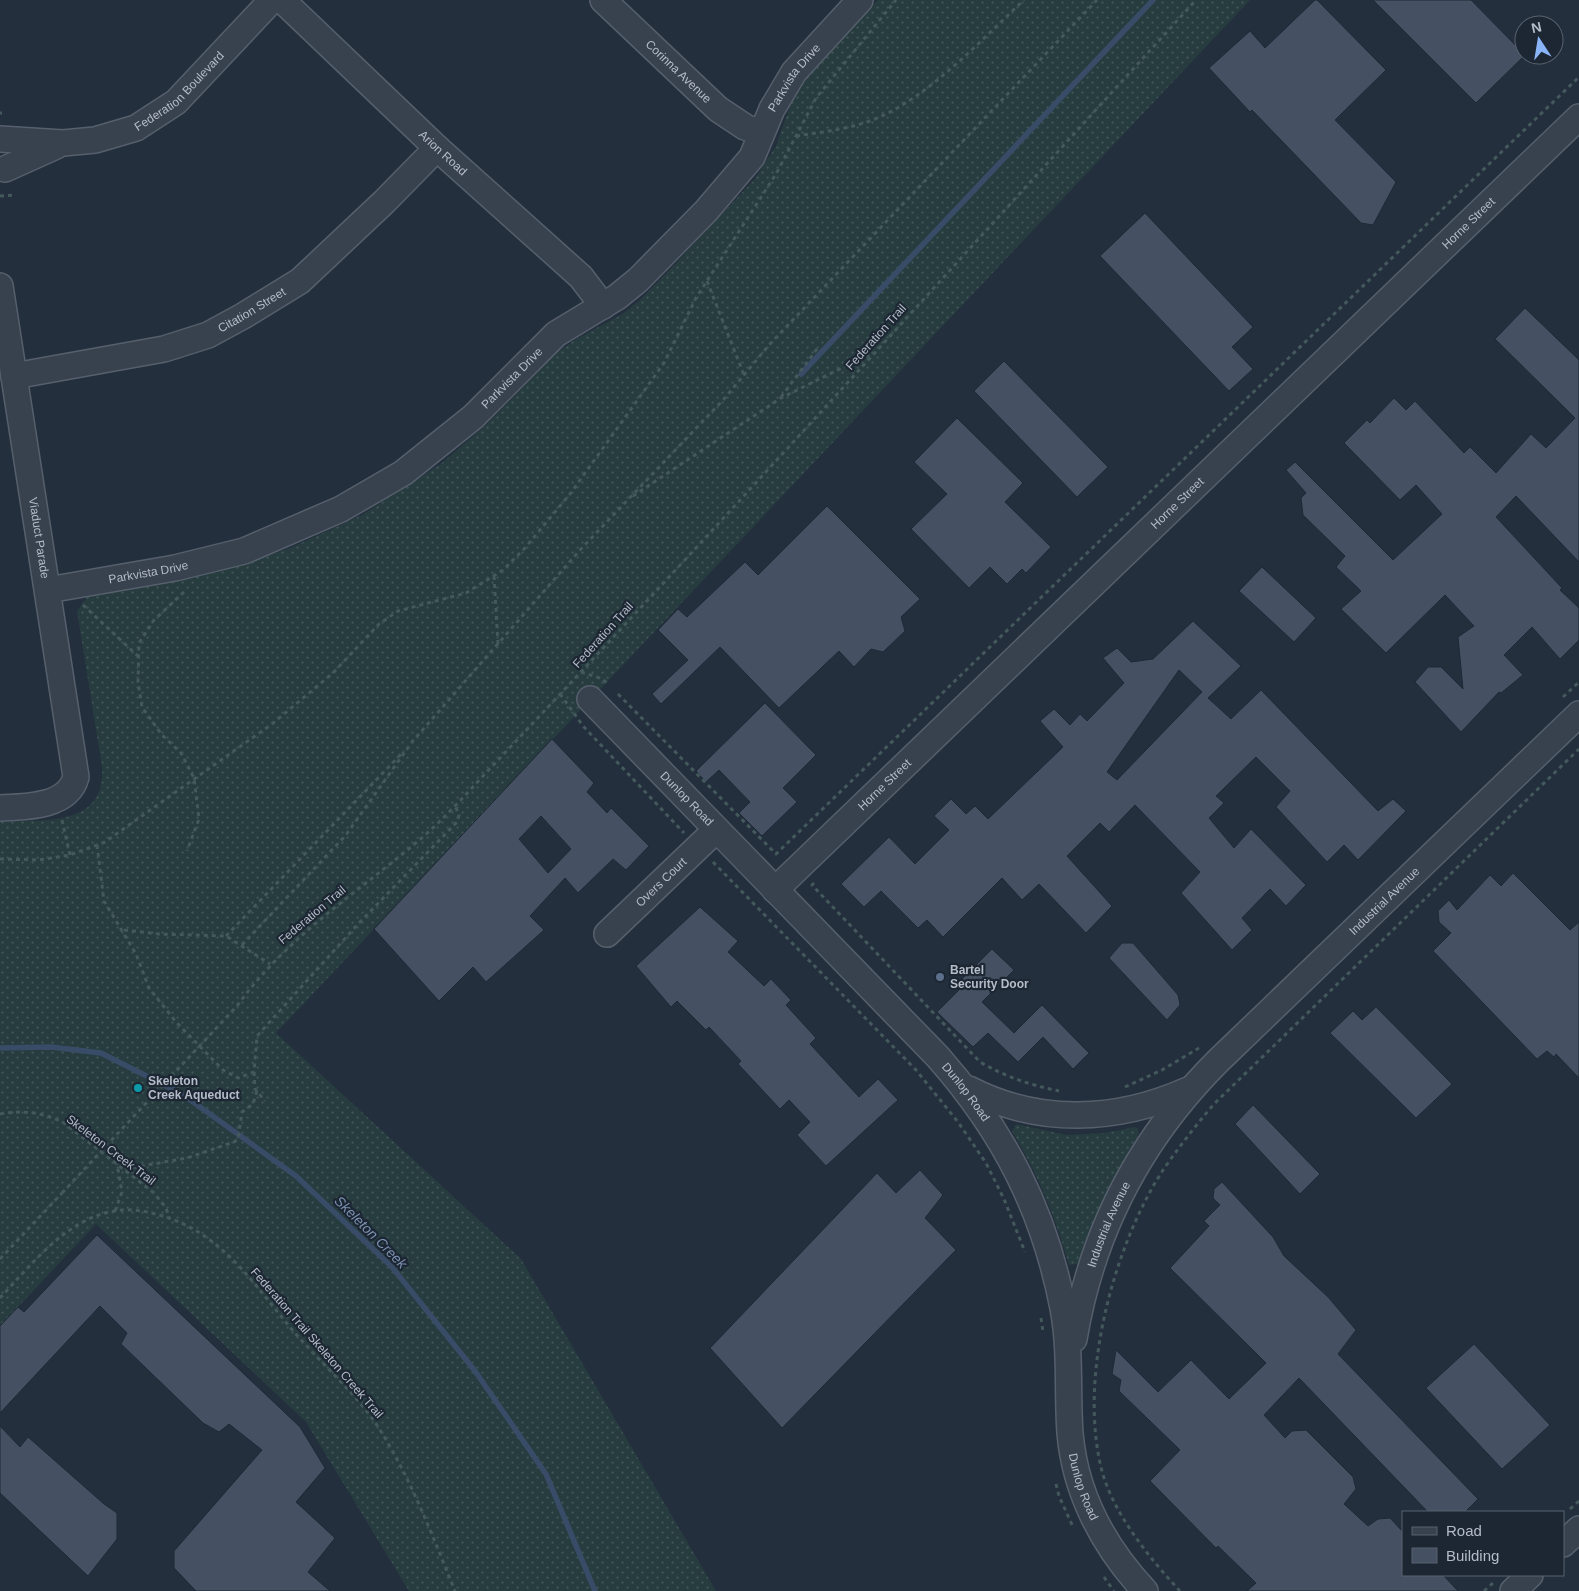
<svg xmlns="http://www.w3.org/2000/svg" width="1579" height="1591" viewBox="0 0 1579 1591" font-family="Arial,sans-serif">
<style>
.grass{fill:url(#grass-dots)}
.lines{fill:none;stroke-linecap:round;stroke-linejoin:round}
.stream{stroke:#394c67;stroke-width:5.5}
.building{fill:#455162;stroke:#1f2835;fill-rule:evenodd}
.minor-casing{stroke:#565f6c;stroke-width:28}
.path{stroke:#44595c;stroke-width:3;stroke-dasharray:4 4;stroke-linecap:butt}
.minor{stroke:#38414e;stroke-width:25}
.path-bridge{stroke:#44595c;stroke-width:3;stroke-dasharray:4 4;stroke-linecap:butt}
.service-dot{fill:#5c6f8a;stroke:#1d2633;stroke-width:2}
.culture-dot{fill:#0f9aa8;stroke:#1d2633;stroke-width:2}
.labels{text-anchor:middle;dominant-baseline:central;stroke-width:4.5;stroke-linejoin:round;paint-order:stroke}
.street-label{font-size:12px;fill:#b4bcc9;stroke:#1d2633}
.poi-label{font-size:12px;font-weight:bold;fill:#b4bcc9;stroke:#1d2633;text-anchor:start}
.water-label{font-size:14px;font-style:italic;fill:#7c92b1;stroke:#1d2633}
</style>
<defs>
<pattern id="grass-dots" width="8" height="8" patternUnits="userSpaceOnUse" patternTransform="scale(1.25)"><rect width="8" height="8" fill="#263c3f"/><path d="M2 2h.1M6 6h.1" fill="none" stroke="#435659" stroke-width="1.8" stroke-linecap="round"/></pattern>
</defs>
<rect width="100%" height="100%" fill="#242f3e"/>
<g class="grass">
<path d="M878 0H1250L276 1033 521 1259 716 1591H409L306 1422 96 1224 0 1326V822C41 819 106 829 102 767L77 611 88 596 180 580 223 570 290 548 362 515 442 463 488 423 555 354 573 341 624 313 640 300 676 263 754 180 776 146 791 103 806 78Z"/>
<path d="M1016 1124 1067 1135 1105 1133 1135 1127 1138 1129 1139 1134C1113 1175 1094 1218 1078 1264L1069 1265C1056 1218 1037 1172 1012 1131Z"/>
</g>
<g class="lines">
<g class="stream">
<path d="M801 374 1153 0"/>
<path d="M0 1048 51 1047 101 1053 182 1094 296 1176 392 1267 475 1371 546 1474 595 1591"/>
</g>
</g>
<g class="building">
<path d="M1315 0H1317L1386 70 1335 120 1396 182 1373 225 1361 223 1252 110 1250 112 1209 68 1250 31 1265 48Z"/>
<path d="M1373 0H1471L1525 55 1476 103Z"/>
<path d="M1145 213 1253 327 1232 347 1253 369 1229 391 1100 256Z"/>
<path d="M1525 308 1579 360V562L1516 496 1496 517 1562 588 1560 590 1579 608V640L1560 659 1532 627 1504 655 1523 675 1501 693 1499 692 1461 732 1415 682 1428 667H1441L1463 689 1458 637 1474 626 1445 595 1386 653 1341 609 1361 591 1336 567 1345 556 1303 515 1301 498 1306 493 1286 470 1295 462 1393 560 1442 514 1416 485 1400 500 1344 443 1367 420 1370 423 1394 398 1406 410 1415 401 1464 453 1470 447 1496 473 1531 434 1546 448 1575 418 1495 339Z"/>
<path d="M1004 361 1108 467 1077 497 974 391Z"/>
<path d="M957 418 1023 483 1005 502 1051 547 1026 573 1022 569 1007 584 990 567 969 588 911 529 947 494 914 462Z"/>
<path d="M827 506 920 599 901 617 905 631 883 652 871 649 854 667 839 651 779 708 720 647 661 704 652 694 688 660 658 630 678 609 687 617 745 562 758 575Z"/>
<path d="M1262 567 1316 618 1294 642 1239 591Z"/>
<path d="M1193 621 1241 666 1208 698 1231 719 1261 690 1378 811 1393 799 1406 811 1358 860 1344 845 1327 862 1276 807 1290 791 1256 757 1216 796 1224 803 1209 818 1234 848 1251 829 1306 885 1286 906 1270 889 1242 918 1252 930 1232 950 1181 893 1200 872 1135 805 1109 832 1100 823 1067 856 1112 906 1086 933 1039 884 1022 900 1002 878 943 937 927 920 918 928 881 891 864 907 841 884 889 837 915 864 949 830 934 816 951 799 966 814 975 806 988 819 1063 747 1040 721 1054 709 1070 725 1080 714 1087 721 1124 683 1103 658 1117 648 1131 662 1153 659ZM1179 670 1202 692 1117 780 1107 772Z"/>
<path d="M765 703 816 755 783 788 797 802 762 836 739 813 750 802 719 770 706 782 696 771Z"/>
<path d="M552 739 594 783 587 792 607 813 611 808 649 846 626 870 613 859 578 893 565 878 530 916 544 930 486 982 473 967 439 1001 374 929ZM541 816 571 849 548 873 519 839Z"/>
<path d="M1513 873 1570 930 1579 922V1078L1556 1054 1554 1057 1547 1051 1537 1059 1433 951 1451 933 1439 922 1438 911 1449 900 1457 910 1490 875 1501 886Z"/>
<path d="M700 907 738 941 728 952 764 986 771 979 791 1000 786 1005 816 1038 810 1044 859 1097 878 1079 898 1100 826 1166 797 1135 810 1122 789 1100 780 1109 738 1064 741 1061 709 1027 706 1030 677 1001 671 1007 636 966Z"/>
<path d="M1122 943H1133L1178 995 1180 1005 1167 1020 1109 958Z"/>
<path d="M992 949 1014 970 982 1002 1014 1033 1042 1005 1089 1053 1073 1069 1043 1037 1018 1062 988 1033 973 1047 937 1012 965 984 961 980Z"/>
<path d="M1376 1007 1452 1084 1416 1118 1330 1033 1353 1011 1362 1020Z"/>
<path d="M1253 1105 1320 1174 1300 1194 1235 1124Z"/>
<path d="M920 1170 943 1195 925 1218 956 1250 782 1428 710 1348 877 1173 896 1193Z"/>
<path d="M1222 1182 1273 1237 1284 1256 1328 1297 1356 1330 1338 1354 1478 1499 1465 1512H1428L1299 1378 1264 1415 1285 1438 1292 1431 1306 1430 1353 1477 1356 1489 1344 1504 1368 1526 1378 1519 1390 1518 1403 1532V1575H1443L1458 1591H1247L1256 1583 1218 1546 1216 1548 1150 1481 1180 1450 1119 1391 1121 1380 1112 1374 1116 1350 1158 1392 1191 1360 1229 1399 1266 1363 1170 1268 1209 1226 1204 1221 1220 1205 1213 1198 1214 1189Z"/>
<path d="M97 1235 300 1427 325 1468 296 1502 335 1538 308 1572 330 1591H196L174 1568V1551L262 1450 229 1424 219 1432 203 1423 121 1344 127 1333 100 1306 0 1413V1326L18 1307 24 1312Z"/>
<path d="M1474 1344 1550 1425 1502 1469 1426 1388Z"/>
<path d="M0 1426 20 1447 28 1437 104 1504 117 1513V1539L88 1576 0 1493Z"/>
</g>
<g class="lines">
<defs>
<g id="minor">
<path id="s1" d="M282 0 437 148 581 277 603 306"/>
<path id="s2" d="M603 0 718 109 745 127 761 133"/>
<path id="s3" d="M0 139 63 143 95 140 136 128 176 102 272 0"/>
<path d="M5 169 56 146"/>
<path id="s4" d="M0 286 76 777C68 807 26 807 0 808"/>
<path id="s5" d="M14 376 164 349 208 335 243 316 300 281 384 202 437 148"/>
<path id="s6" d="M48 590 175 568 244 551 341 509 403 473 473 417 556 334 617 297 638 280 706 211 752 157 772 109 794 72 860 0"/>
<path id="s7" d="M590 699 938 1057C1004 1132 1044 1210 1063 1308 1071 1350 1067 1392 1070 1433 1075 1493 1104 1547 1145 1591"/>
<path id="s8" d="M775 890 1579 117"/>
<path id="s9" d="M607 934 716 830"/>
<path d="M969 1089C1039 1125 1116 1122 1188 1090"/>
<path id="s10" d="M1074 1339C1092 1231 1141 1138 1218 1061L1579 714"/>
<path d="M1563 1544 1579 1529"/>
<path d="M1513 1591 1530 1575"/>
</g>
</defs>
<use href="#minor" class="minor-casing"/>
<g class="path">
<path d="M0 113H2"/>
<path d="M796 136C823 132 850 129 875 119 929 97 981 40 1024 0"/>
<path d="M0 196 14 195"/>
<path d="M707 281 744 375"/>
<path d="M781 397 817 349"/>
<path d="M633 496 781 398 872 353"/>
<path d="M494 576 498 644"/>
<path d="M184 592 154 620 139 643 138 682 142 707 162 735 181 753 194 778 199 819 187 851"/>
<path d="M83 605 139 657"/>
<path d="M581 672 603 679 608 685"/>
<path d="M560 694 583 726 684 833"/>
<path d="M618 694 776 854 1579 77"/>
<path d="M1563 697 1579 682"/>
<path d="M62 820 70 855"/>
<path d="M97 845 104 901 136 954 149 988 176 1022 223 1070 238 1078 254 1072 257 1036 359 923 457 822 459 815 455 806"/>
<path d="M0 859 39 860 70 855 105 842 272 724 333 673 379 624 398 611 466 593 503 570 525 548 570 494 664 363 696 298 776 174 816 98 896 0"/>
<path d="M713 862 916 1070 958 1122 986 1163 1004 1199 1025 1252"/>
<path d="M814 883 812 885 980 1062C1006 1077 1030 1085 1059 1091"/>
<path d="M124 930 159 934 226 936 270 964"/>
<path d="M226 936 404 751"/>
<path d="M242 945 346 835 412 742 580 550 724 399 769 345 1097 0"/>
<path d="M237 1006C286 938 354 895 417 842 447 817 473 786 501 757 736 508 965 253 1196 0"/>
<path d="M254 1072 255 1089 265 1101"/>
<path d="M1125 1087 1162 1070 1199 1048"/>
<path d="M0 1114C24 1110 42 1112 64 1123L154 1193 166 1208 169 1217"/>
<path d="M125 1169 187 1158 234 1142 238 1139 242 1112 253 1104 257 1091"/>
<path d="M115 1211 122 1192 117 1164"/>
<path d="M0 1259 62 1193"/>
<path d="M0 1298C31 1265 67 1218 115 1211 129 1208 145 1211 159 1215 228 1234 258 1293 303 1342 329 1371 360 1398 380 1430 411 1479 433 1537 455 1591"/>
<path d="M1041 1318 1043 1332"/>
<path d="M1056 1484 1059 1496 1073 1527"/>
<path d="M1570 1509 1579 1501"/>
<path d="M1104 1577 1114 1591"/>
<path d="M1180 1591C1150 1559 1111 1511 1101 1467 1079 1377 1113 1247 1163 1170 1179 1147 1196 1125 1214 1104L1579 749"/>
<path d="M1484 1591 1493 1583"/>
</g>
<use href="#minor" class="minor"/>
<path class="path-bridge" d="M62 1193 237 1006"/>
</g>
<circle class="service-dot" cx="940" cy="977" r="5"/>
<circle class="culture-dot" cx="138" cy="1088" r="5"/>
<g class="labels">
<g class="street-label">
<text stroke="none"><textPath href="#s2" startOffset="104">Corinna Avenue</textPath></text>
<text stroke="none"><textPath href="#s6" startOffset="941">Parkvista Drive</textPath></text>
<text stroke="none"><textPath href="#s3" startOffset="195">Federation Boulevard</textPath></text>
<text stroke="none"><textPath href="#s1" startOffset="222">Arion Road</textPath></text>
<text stroke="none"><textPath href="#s8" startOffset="962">Horne Street</textPath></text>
<text stroke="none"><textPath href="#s5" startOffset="249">Citation Street</textPath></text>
<text transform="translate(876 337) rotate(-48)">Federation Trail</text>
<text stroke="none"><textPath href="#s6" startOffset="522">Parkvista Drive</textPath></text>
<text stroke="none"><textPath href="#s8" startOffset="558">Horne Street</textPath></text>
<text stroke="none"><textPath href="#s4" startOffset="255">Viaduct Parade</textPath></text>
<text stroke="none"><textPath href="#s6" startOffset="102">Parkvista Drive</textPath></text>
<text transform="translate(603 635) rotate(-48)">Federation Trail</text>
<text stroke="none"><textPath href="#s8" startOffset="152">Horne Street</textPath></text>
<text stroke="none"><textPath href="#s7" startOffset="139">Dunlop Road</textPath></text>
<text stroke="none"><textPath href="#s9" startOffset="75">Overs Court</textPath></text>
<text stroke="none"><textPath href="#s10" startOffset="549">Industrial Avenue</textPath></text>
<text transform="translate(312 915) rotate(-40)">Federation Trail</text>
<text stroke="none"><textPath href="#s7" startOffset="544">Dunlop Road</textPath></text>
<text transform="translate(111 1150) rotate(37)">Skeleton Creek Trail</text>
<text stroke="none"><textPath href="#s10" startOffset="120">Industrial Avenue</textPath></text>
<text transform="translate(317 1343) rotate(49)">Federation Trail Skeleton Creek Trail</text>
<text stroke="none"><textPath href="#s7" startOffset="964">Dunlop Road</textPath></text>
</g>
<g class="poi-label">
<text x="950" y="970">Bartel<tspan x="950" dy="14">Security Door</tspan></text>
<text x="148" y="1081">Skeleton<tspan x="148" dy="14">Creek Aqueduct</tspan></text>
</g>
<g class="water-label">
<text transform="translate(371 1232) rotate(45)">Skeleton Creek</text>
</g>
</g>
<rect x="1402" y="1511" width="162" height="65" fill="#1d2633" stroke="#59626f"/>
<rect x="1412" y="1527" width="25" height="8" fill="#38414e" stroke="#59626f"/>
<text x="1446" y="1536" font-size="15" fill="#b4bcc9">Road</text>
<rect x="1412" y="1548" width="25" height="15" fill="#455162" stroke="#59626f"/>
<text x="1446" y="1561" font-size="15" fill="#b4bcc9">Building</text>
<g transform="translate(1539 40) rotate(348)"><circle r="24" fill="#1d2633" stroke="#59626f"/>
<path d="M0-4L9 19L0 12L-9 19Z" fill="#8ab4f8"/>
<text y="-8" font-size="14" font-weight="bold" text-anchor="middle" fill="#b4bcc9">N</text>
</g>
</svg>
